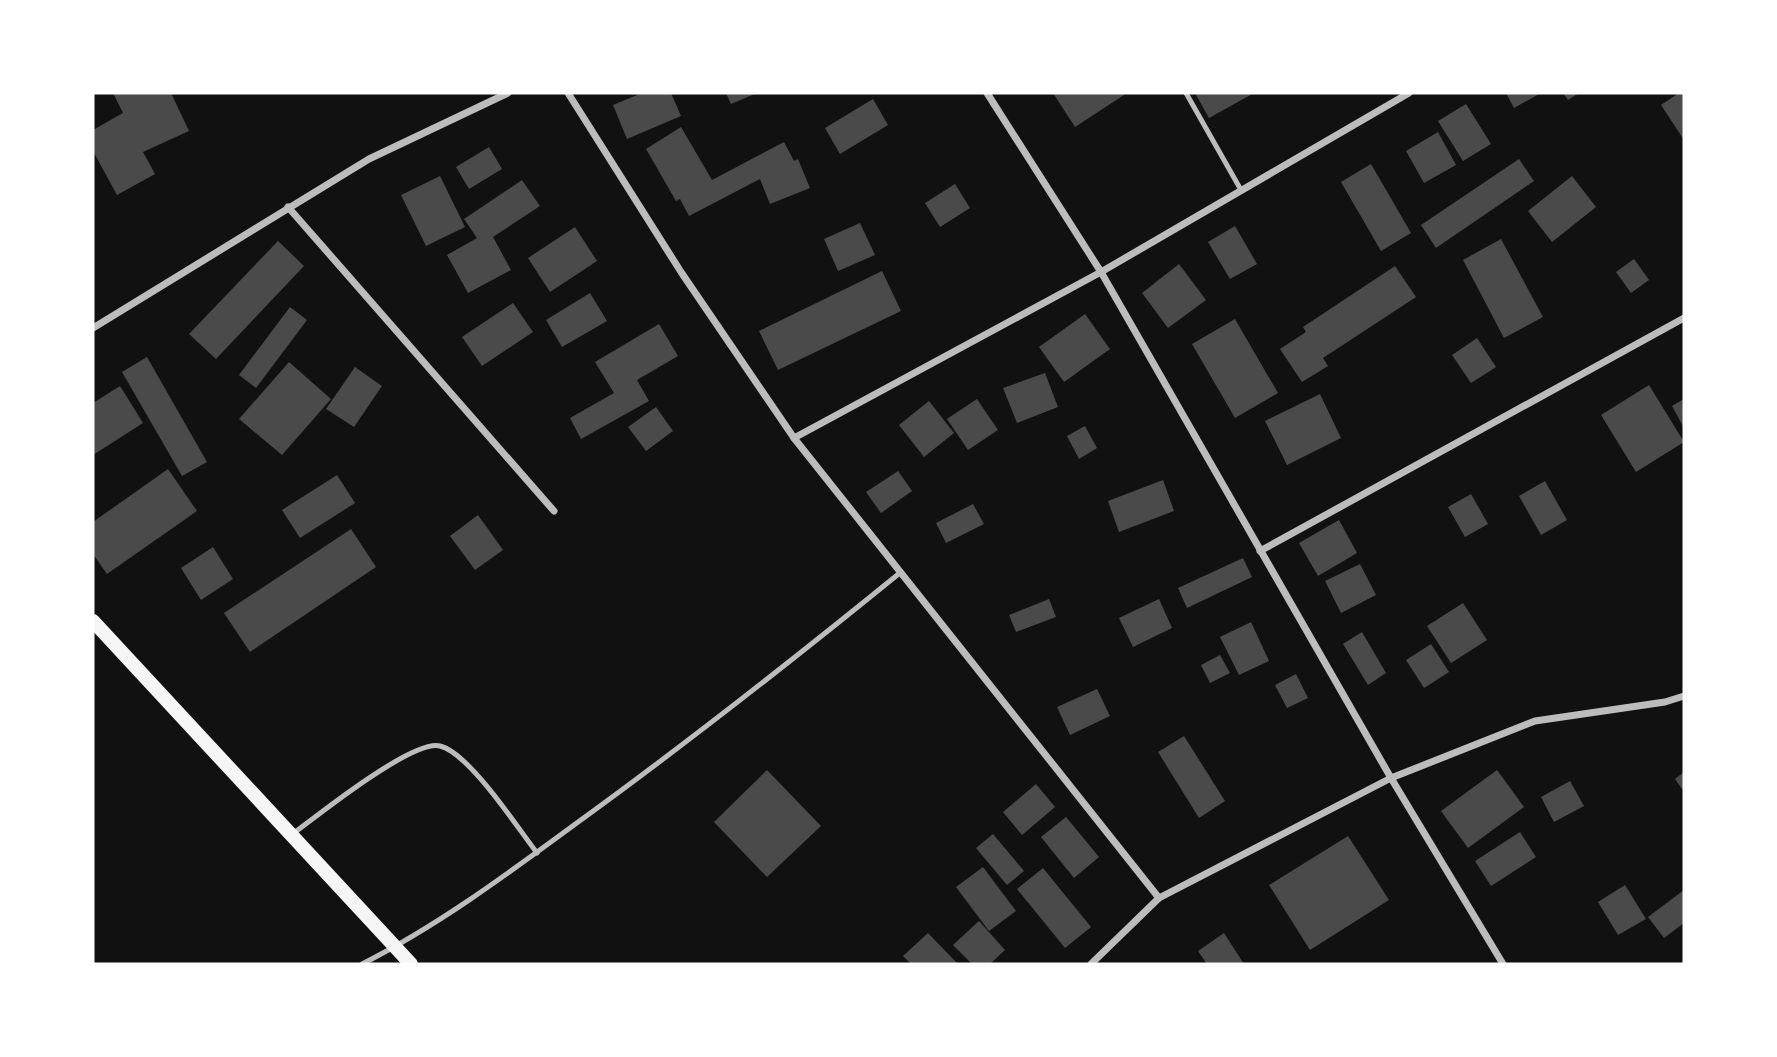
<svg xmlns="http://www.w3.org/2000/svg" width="1777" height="1057" viewBox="0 0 1777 1057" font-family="'DejaVu Sans',sans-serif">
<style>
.building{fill:#4a4a4a}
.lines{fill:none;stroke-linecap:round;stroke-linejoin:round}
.service{stroke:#bcbcbc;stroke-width:5}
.minor{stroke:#bcbcbc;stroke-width:7}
.secondary{stroke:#f5f5f5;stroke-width:14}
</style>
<rect width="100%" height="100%" fill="#111"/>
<g class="building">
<path d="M113 93H171L189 131 143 152 155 174 117 195 93 151V130L123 113Z"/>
<path d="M642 93H671L681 116 627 139 613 105Z"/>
<path d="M726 93H757L731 104Z"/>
<path d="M1053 93H1127L1075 127Z"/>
<path d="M1195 93H1254L1209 118Z"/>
<path d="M1506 93H1541L1514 108Z"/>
<path d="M1563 93H1579L1568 100Z"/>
<path d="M1679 93H1684V140L1661 105Z"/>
<path d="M873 99 888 125 840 154 825 128Z"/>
<path d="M1466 104 1491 144 1463 161 1438 121Z"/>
<path d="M681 127 712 180 784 142 794 161 798 159 810 188 770 204 760 179 689 216 680 199 676 201 646 149Z"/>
<path d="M1438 132 1456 165 1424 183 1406 151Z"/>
<path d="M489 147 502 169 469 189 456 167Z"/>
<path d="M1519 159 1534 181 1436 248 1421 225Z"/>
<path d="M1371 164 1411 233 1381 251 1341 182Z"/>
<path d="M440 176 465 227 426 246 401 195Z"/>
<path d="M1572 176 1596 207 1552 242 1528 211Z"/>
<path d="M522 180 540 206 493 237 511 270 468 293 447 255 477 238 464 219Z"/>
<path d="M955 184 970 208 940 227 925 203Z"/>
<path d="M860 223 875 255 838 271 824 239Z"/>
<path d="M1235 226 1257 264 1230 279 1208 242Z"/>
<path d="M575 227 597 261 550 292 528 258Z"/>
<path d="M1501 239 1543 317 1504 338 1463 260Z"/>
<path d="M278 241 304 266 216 359 189 334Z"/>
<path d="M1634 259 1649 280 1631 293 1616 272Z"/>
<path d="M1179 264 1206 300 1168 328 1142 293Z"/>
<path d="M1395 266 1416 297 1323 358 1328 366 1302 382 1280 349 1306 332 1303 327Z"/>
<path d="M882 271 901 311 778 370 759 331Z"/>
<path d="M590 293 607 321 562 347 546 320Z"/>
<path d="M513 303 533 332 482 366 462 337Z"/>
<path d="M290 307 307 320 256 388 239 375Z"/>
<path d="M1085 314 1110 349 1064 382 1039 347Z"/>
<path d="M1235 319 1278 393 1235 418 1192 344Z"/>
<path d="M659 324 678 356 637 380 649 401 581 439 570 418 614 393 595 362Z"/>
<path d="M1477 338 1496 367 1471 383 1452 355Z"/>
<path d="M147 357 207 462 182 476 122 372Z"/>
<path d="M289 362 331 399 282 455 239 419Z"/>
<path d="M355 367 382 386 354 427 326 409Z"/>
<path d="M1045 373 1058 407 1017 423 1003 388Z"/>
<path d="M1649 385 1684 442 1636 472 1601 415Z"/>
<path d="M120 386 143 423 93 455V403Z"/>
<path d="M1320 394 1341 438 1287 465 1265 421Z"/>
<path d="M977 399 998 430 968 450 947 419Z"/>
<path d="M1684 399V428L1672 406Z"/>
<path d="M929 401 954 433 924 457 899 425Z"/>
<path d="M656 407 673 431 646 451 628 427Z"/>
<path d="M1085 426 1097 448 1079 459 1067 436Z"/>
<path d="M168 469 197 511 107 574 93 554V522Z"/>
<path d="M898 471 912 491 881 513 866 492Z"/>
<path d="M337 475 355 503 300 538 282 510Z"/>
<path d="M1163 480 1174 511 1119 532 1108 501Z"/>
<path d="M1545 481 1567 520 1541 535 1519 496Z"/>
<path d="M1471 494 1488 524 1465 537 1448 507Z"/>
<path d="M973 504 984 524 946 543 936 523Z"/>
<path d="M478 515 503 550 475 570 450 536Z"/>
<path d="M1339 520 1357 553 1318 576 1299 543Z"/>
<path d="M351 529 376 567 250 652 224 613Z"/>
<path d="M213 547 233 579 201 600 181 568Z"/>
<path d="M1243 558 1252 577 1187 608 1178 588Z"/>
<path d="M1360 564 1376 595 1341 613 1325 581Z"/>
<path d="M1049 599 1056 617 1016 632 1009 615Z"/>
<path d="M1159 599 1172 628 1133 647 1119 618Z"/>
<path d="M1463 603 1487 640 1451 663 1427 626Z"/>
<path d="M1251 622 1269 661 1239 675 1220 637Z"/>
<path d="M1362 632 1386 673 1368 685 1343 644Z"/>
<path d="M1431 644 1449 672 1424 688 1406 660Z"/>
<path d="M1220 655 1230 673 1210 683 1201 665Z"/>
<path d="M1296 674 1308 698 1287 708 1275 685Z"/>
<path d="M1097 689 1110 716 1070 735 1057 707Z"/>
<path d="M1184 736 1225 801 1199 818 1158 752Z"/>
<path d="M767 770 821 826 767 877 714 822Z"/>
<path d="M1497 770 1524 807 1468 848 1441 811Z"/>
<path d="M1684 772V792L1675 779Z"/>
<path d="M1570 781 1584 806 1554 822 1541 797Z"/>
<path d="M1036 784 1055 807 1022 835 1003 812Z"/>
<path d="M1066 817 1099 857 1074 878 1041 837Z"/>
<path d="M1520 832 1536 857 1491 886 1475 861Z"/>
<path d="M993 834 1024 871 1007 885 976 848Z"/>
<path d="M1348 836 1389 900 1310 950 1269 885Z"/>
<path d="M983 867 1016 911 989 931 956 887Z"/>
<path d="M1043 868 1091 927 1065 948 1017 889Z"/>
<path d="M1625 885 1646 919 1618 935 1598 902Z"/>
<path d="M1684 890V923L1664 938 1648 917Z"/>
<path d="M979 921 1005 950 990 964H972L953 945Z"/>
<path d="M928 933 958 964H911L903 956Z"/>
<path d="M1224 933 1244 964H1207L1198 951Z"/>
</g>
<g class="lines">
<g class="service">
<path d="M1186 93 1241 190"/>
<path d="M294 833C318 815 413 739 440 746 469 753 517 827 537 853"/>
<path d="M362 964C437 926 506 875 574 825 686 744 794 659 901 572"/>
</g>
<g class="minor">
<path d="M568 93 681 272 794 438 1159 898"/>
<path d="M987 93 1101 272 1391 778 1503 964"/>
<path d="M288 207 554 511"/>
<path d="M93 328 369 159 508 93"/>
<path d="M794 438 1101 272 1409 93"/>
<path d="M1260 551 1684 318"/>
<path d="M1091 964 1159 898 1391 778 1535 721 1665 702 1684 696"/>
</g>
<path class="secondary" d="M93 621 411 964"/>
</g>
<rect width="1777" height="1057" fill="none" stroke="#ffffff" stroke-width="189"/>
</svg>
